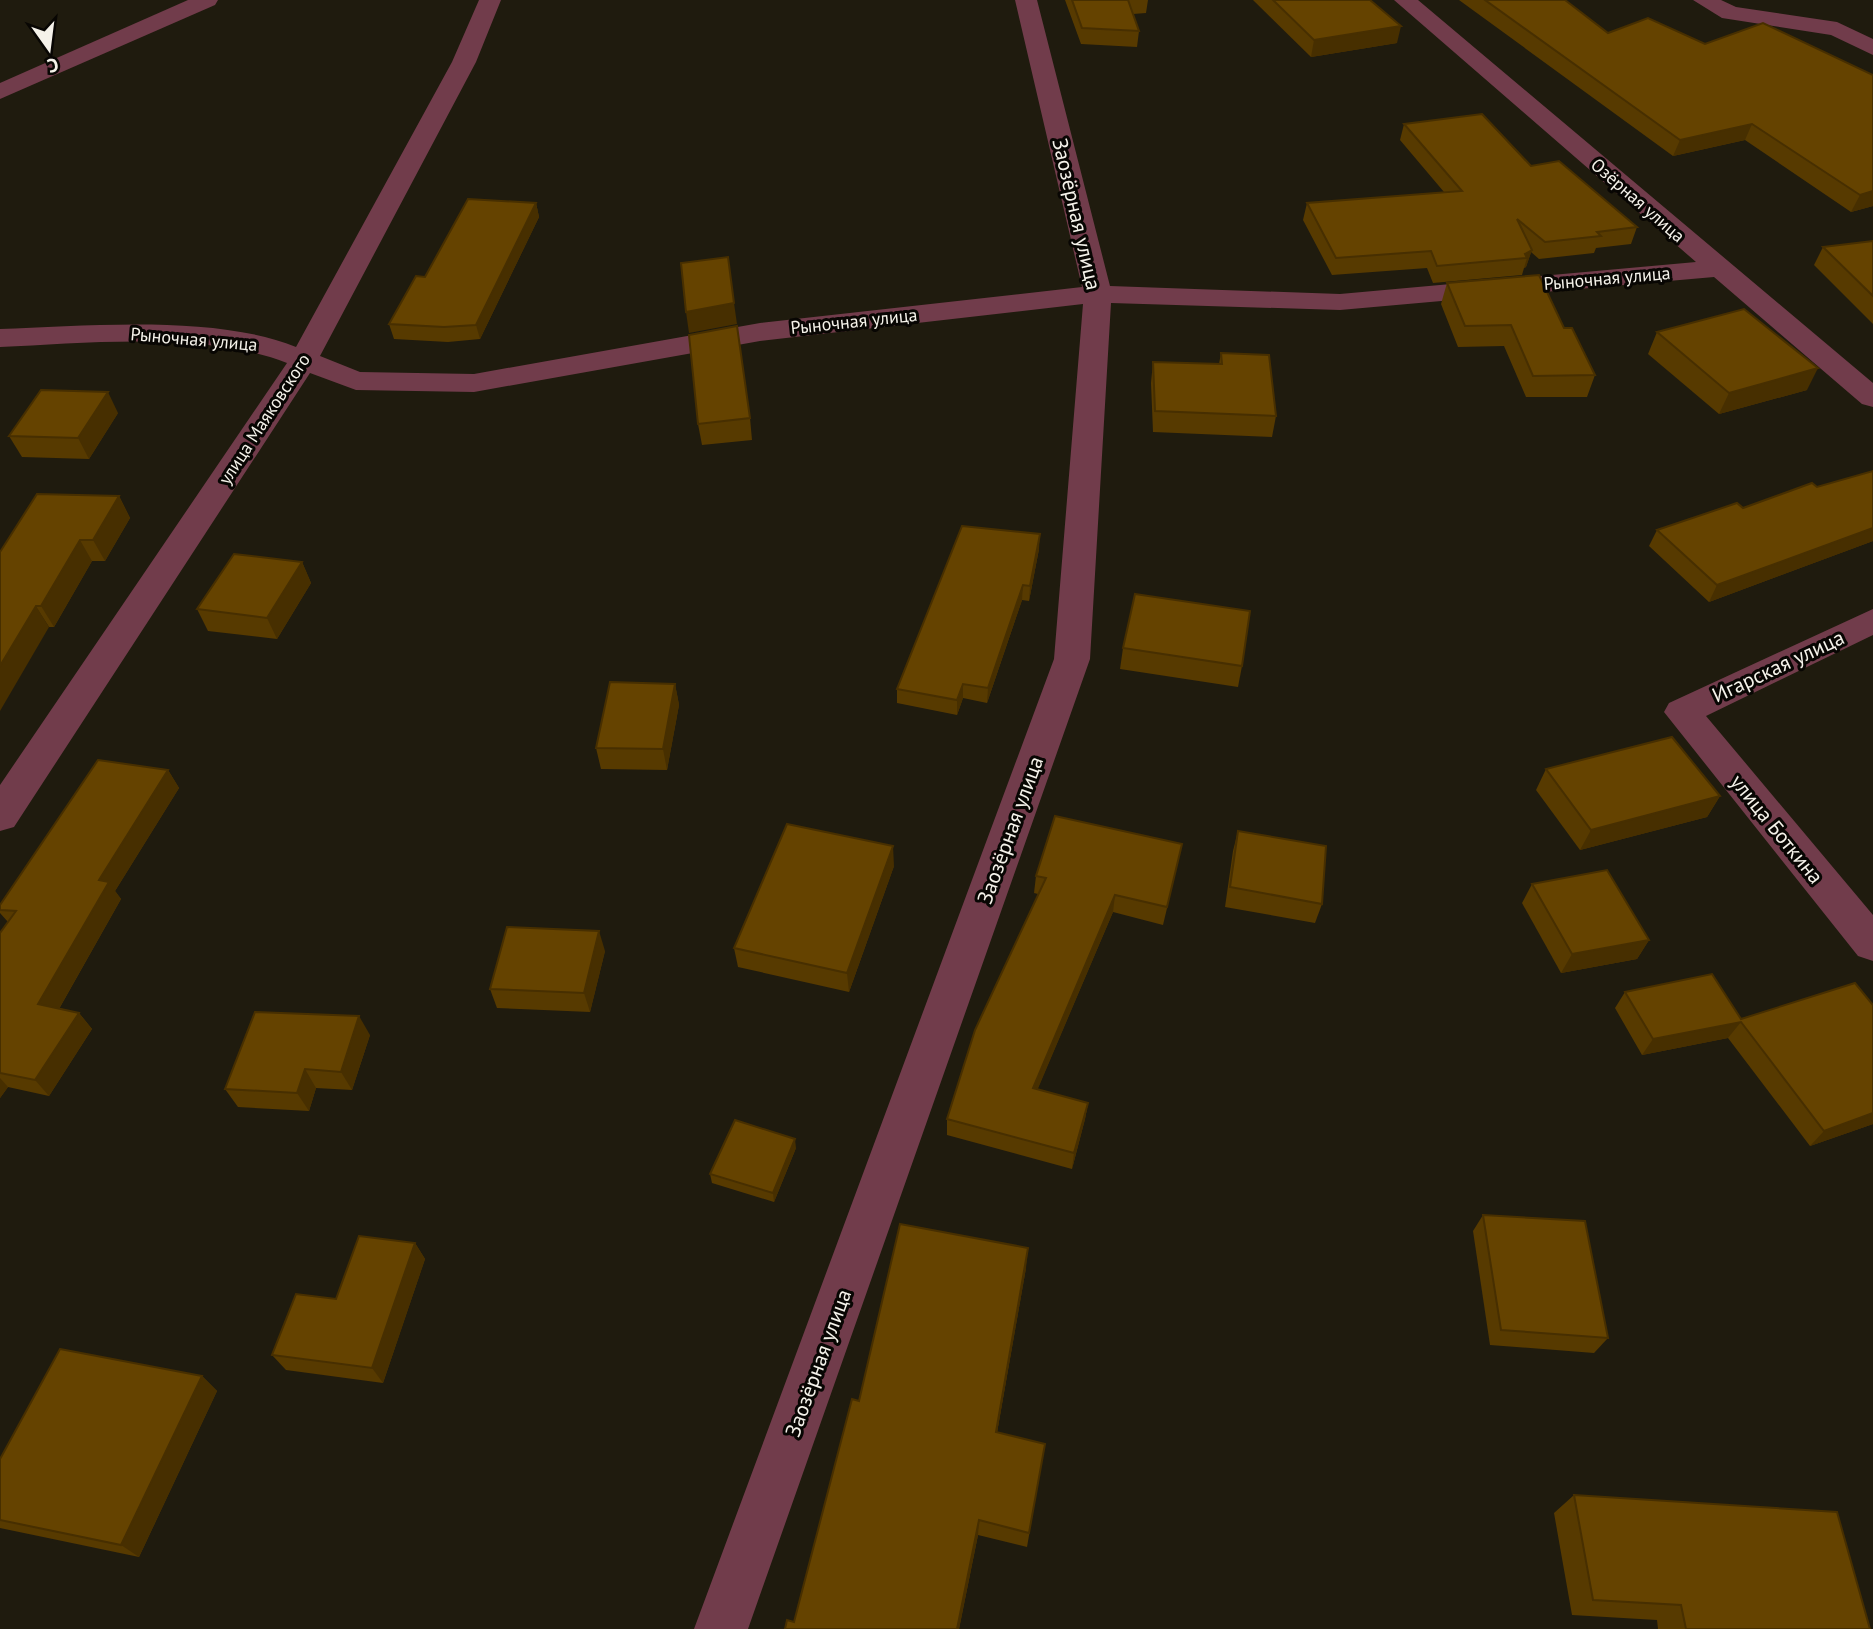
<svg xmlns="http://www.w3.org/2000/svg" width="1873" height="1629" viewBox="0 0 1873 1629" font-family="'PT Sans',sans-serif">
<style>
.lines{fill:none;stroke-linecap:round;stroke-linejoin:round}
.minor{fill:#713c4b;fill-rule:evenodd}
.tertiary{fill:#713c4b;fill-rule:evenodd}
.wall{fill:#573a00}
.shaded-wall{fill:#472f00}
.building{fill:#654300;stroke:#472f00;stroke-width:2}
.labels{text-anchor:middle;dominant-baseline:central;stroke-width:6;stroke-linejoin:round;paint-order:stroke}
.far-street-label{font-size:18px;fill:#f5f2ea;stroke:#080603}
.street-label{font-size:21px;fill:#f5f2ea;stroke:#080603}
</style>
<rect width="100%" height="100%" fill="#1f1b0e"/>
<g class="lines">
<g class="minor">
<path d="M479 0H501L476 62 320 356 360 372 474 374 760 323 1082 287 1015 0H1037L1110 286 1340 294 1696 262 1394 0H1418L1873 383V407L1862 404 1714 277 1340 310 1111 303 1090 659 748 1629H694L1054 659 1083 304 760 341 474 392 356 390 310 373 14 827 0 831V785L287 363C205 331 87 343 0 347V329C87 326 215 314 296 347L452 62Z"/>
<path d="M1693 0H1721L1736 7 1837 22 1873 39V55L1831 35 1722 18Z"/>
<path d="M1873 609V635L1706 716 1873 915V961L1858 956 1664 712 1669 703Z"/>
</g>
<path class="tertiary" d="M188 0H218L215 5 0 99V83Z"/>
</g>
<g class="wall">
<path d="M1065 0H1148L1146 13 1133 14 1139 31 1137 47 1081 44Z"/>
<path d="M1253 0H1370L1397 43 1311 57Z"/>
<path d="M1459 0H1565L1608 33 1705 44 1873 206 1851 212 1745 140 1673 156Z"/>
<path d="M1404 124 1531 166 1637 227 1631 244 1596 248 1594 253 1539 259 1531 252 1526 267 1524 268 1522 275 1433 283 1427 268 1332 275 1303 220 1307 203 1444 192 1400 140Z"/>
<path d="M536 203 539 217 480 339 448 342 394 339 389 324 425 277Z"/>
<path d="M1873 241V324L1814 265 1823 247Z"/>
<path d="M1447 283 1564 328 1595 375 1587 397H1526L1504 346 1458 347 1441 304Z"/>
<path d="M1657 332 1807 390 1719 414 1648 354Z"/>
<path d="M1221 353 1276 416 1272 437 1153 432 1151 383 1153 362 1219 364Z"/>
<path d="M118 413 89 459 22 457 9 436Z"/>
<path d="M750 418 752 440 702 445 698 424Z"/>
<path d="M1873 471V541L1709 602 1649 546 1657 530 1743 508Z"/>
<path d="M119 496 130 518 105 561H92L54 627H49L0 552Z"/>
<path d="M1039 549 1029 601 1022 600 987 703 963 698 957 715 897 703V689Z"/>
<path d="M302 562 311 583 277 639 208 631 197 609Z"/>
<path d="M1123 648 1242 666 1238 687 1120 669Z"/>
<path d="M675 684 679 705 667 770 601 769 596 748Z"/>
<path d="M1546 769 1720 796 1707 817 1580 850 1536 790Z"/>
<path d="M168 770 179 788 115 891 121 899 59 1009 79 1013 92 1029 49 1096 8 1087 0 1098V933L8 922 0 913V905Z"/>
<path d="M1238 831 1322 904 1315 923 1225 907 1233 851Z"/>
<path d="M1178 862 1163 925 1113 912 1037 1090 1088 1103 1085 1119 1072 1169 947 1135V1119L1038 894 1034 893 1036 876Z"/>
<path d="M894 866 849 992 738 967 734 948Z"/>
<path d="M1532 884 1649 940 1637 959 1561 973 1522 903Z"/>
<path d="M605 951 590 1012 497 1008 490 989Z"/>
<path d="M1625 992 1741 1019 1873 1005V1124L1810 1146 1728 1038 1642 1055 1615 1008Z"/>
<path d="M370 1035 352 1090 316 1088 309 1111 238 1107 225 1089Z"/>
<path d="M796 1148 774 1202 712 1183 710 1174Z"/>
<path d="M1483 1215 1608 1338 1594 1353 1490 1345 1473 1231Z"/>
<path d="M415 1243 425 1259 383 1383 286 1370 272 1355 336 1299Z"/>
<path d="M1026 1268 997 1433 1045 1444 1027 1547 978 1535 959 1629H785L794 1622Z"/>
<path d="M202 1376 217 1391 139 1557 0 1528V1459Z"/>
<path d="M1574 1495 1870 1629H1658L1657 1620 1572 1615 1554 1513Z"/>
</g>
<g class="shaded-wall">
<path d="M1401 26 1397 43 1311 57 1314 40Z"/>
<path d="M1752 124 1745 140 1673 156 1680 140Z"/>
<path d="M1873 191V206L1851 212 1860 195Z"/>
<path d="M536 203 539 217 480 339 476 325Z"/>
<path d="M1532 250 1526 267 1524 268 1527 258 1525 254Z"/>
<path d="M734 303 737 324 689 333 686 312Z"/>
<path d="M1818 368 1807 390 1719 414 1729 393Z"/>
<path d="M108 392 118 413 89 459 78 438Z"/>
<path d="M119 496 130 518 105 561 93 540Z"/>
<path d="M1873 528V541L1709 602 1717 585Z"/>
<path d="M1040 534 1039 549 1029 601 1030 586Z"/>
<path d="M80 540 92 561 54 627 41 606Z"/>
<path d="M302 562 311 583 277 639 267 618Z"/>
<path d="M1023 585 1022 600 987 703 988 688Z"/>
<path d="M36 606 49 627 0 711V666Z"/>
<path d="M675 684 679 705 667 770 663 749Z"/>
<path d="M963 684V698L957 715V700Z"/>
<path d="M168 770 179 788 115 891 121 899 52 1021 38 1004 99 880Z"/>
<path d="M1720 796 1707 817 1580 850 1591 830Z"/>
<path d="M893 846 894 866 849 992 847 973Z"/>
<path d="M1115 895 1113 912 1031 1105 1033 1088Z"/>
<path d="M599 931 605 951 590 1012 584 993Z"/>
<path d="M1649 940 1637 959 1561 973 1572 954Z"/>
<path d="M79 1013 92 1029 49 1096 35 1080Z"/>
<path d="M359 1016 370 1035 352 1090 341 1072Z"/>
<path d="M1741 1022 1728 1038 1642 1055 1653 1039Z"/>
<path d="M305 1069 316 1088 309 1111 297 1093Z"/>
<path d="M0 1078 8 1087 0 1098Z"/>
<path d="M1088 1103 1085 1119 1072 1169 1074 1153Z"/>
<path d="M1873 1113V1124L1810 1146 1824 1131Z"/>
<path d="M795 1139 796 1148 774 1202 773 1193Z"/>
<path d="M415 1243 425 1259 383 1383 372 1368Z"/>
<path d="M1028 1248 1026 1268 994 1449 996 1432Z"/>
<path d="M202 1376 217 1391 139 1557 121 1545Z"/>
<path d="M979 1520 978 1535 959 1629H957Z"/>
</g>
<g class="building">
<path d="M1072 0H1128L1139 31 1082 28Z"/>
<path d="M1273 0H1370L1401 26 1314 40Z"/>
<path d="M1485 0H1565L1608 33 1648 18 1705 44 1763 23 1873 75V191L1860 195 1752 124 1680 140Z"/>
<path d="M1482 114 1531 166 1559 161 1637 227 1597 232 1601 236 1545 242 1517 219 1532 250 1525 254 1527 258 1437 266 1431 251 1336 258 1307 203 1462 191 1404 124Z"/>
<path d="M468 199 536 203 476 325 444 327 389 324 416 276 425 277Z"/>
<path d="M1873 241V296L1823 247Z"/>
<path d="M728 257 734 303 686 312 681 263Z"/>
<path d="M1539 275 1564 328H1572L1595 375 1533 376 1511 325 1465 326 1447 283Z"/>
<path d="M1744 309 1818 368 1729 393 1657 332Z"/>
<path d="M737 326 750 418 698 424 689 335Z"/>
<path d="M1221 353 1269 355 1276 416 1155 411 1153 362 1222 364Z"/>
<path d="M41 390 108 392 78 438 9 436Z"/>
<path d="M1873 471V528L1717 585 1657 530 1737 503 1743 508 1812 483 1817 487Z"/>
<path d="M37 494 119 496 93 540H80L41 606H36L0 666V552Z"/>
<path d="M962 526 1040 534 1030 586 1023 585 988 688 963 684 957 700 897 689Z"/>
<path d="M234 554 302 562 267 618 197 609Z"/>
<path d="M1135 594 1250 611 1242 666 1123 648Z"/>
<path d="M610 682 675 684 663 749 596 748Z"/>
<path d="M1672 737 1720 796 1591 830 1546 769Z"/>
<path d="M98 760 168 770 99 880 109 882 38 1004 79 1013 35 1080 0 1073V933L16 911 0 910V905Z"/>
<path d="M1055 816 1182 844 1167 907 1115 895 1033 1088 1088 1103 1074 1153 947 1119 975 1030 1046 878 1036 876Z"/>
<path d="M787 824 893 846 847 973 734 948Z"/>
<path d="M1238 831 1326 846 1322 904 1230 887Z"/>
<path d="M1607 870 1649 940 1572 954 1532 884Z"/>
<path d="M507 927 599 931 584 993 490 989Z"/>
<path d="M1712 974 1741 1019 1855 983 1873 1005V1113L1824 1131 1741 1022 1653 1039 1625 992Z"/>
<path d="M255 1012 359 1016 341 1072 305 1069 297 1093 225 1089Z"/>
<path d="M735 1120 795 1139 773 1193 710 1174Z"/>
<path d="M1483 1215 1585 1221 1608 1338 1501 1330Z"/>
<path d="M900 1224 1028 1248 996 1432 1045 1444 1029 1533 979 1520 957 1629H785L787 1620 794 1622 852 1399 859 1401Z"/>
<path d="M359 1236 415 1243 372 1368 272 1355 296 1294 336 1299Z"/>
<path d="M60 1349 202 1376 121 1545 0 1520V1459Z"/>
<path d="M1574 1495 1837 1512 1870 1629H1686L1681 1605 1593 1600Z"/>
</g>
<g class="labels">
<g class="far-street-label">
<text transform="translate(1638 200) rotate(41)">Озёрная улица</text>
<text transform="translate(1607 278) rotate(-5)">Рыночная улица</text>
<text transform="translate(854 321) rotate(-6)">Рыночная улица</text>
<text transform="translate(194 339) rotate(5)">Рыночная улица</text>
<text transform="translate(264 419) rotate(-57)">улица Маяковского</text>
</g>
<g class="street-label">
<text transform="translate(1077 214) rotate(77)">Заозёрная улица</text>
<text transform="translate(1778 666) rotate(-25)">Игарская улица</text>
<text transform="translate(1777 829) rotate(51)">улица Боткина</text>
<text transform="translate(1010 830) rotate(-70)">Заозёрная улица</text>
<text transform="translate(818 1363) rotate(-70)">Заозёрная улица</text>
</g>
</g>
<g transform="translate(49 49) rotate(166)" stroke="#080603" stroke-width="5" paint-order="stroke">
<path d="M0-5L12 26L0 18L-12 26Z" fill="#f5f2ea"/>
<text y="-10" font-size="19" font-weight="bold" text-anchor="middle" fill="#f5f2ea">С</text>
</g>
</svg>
